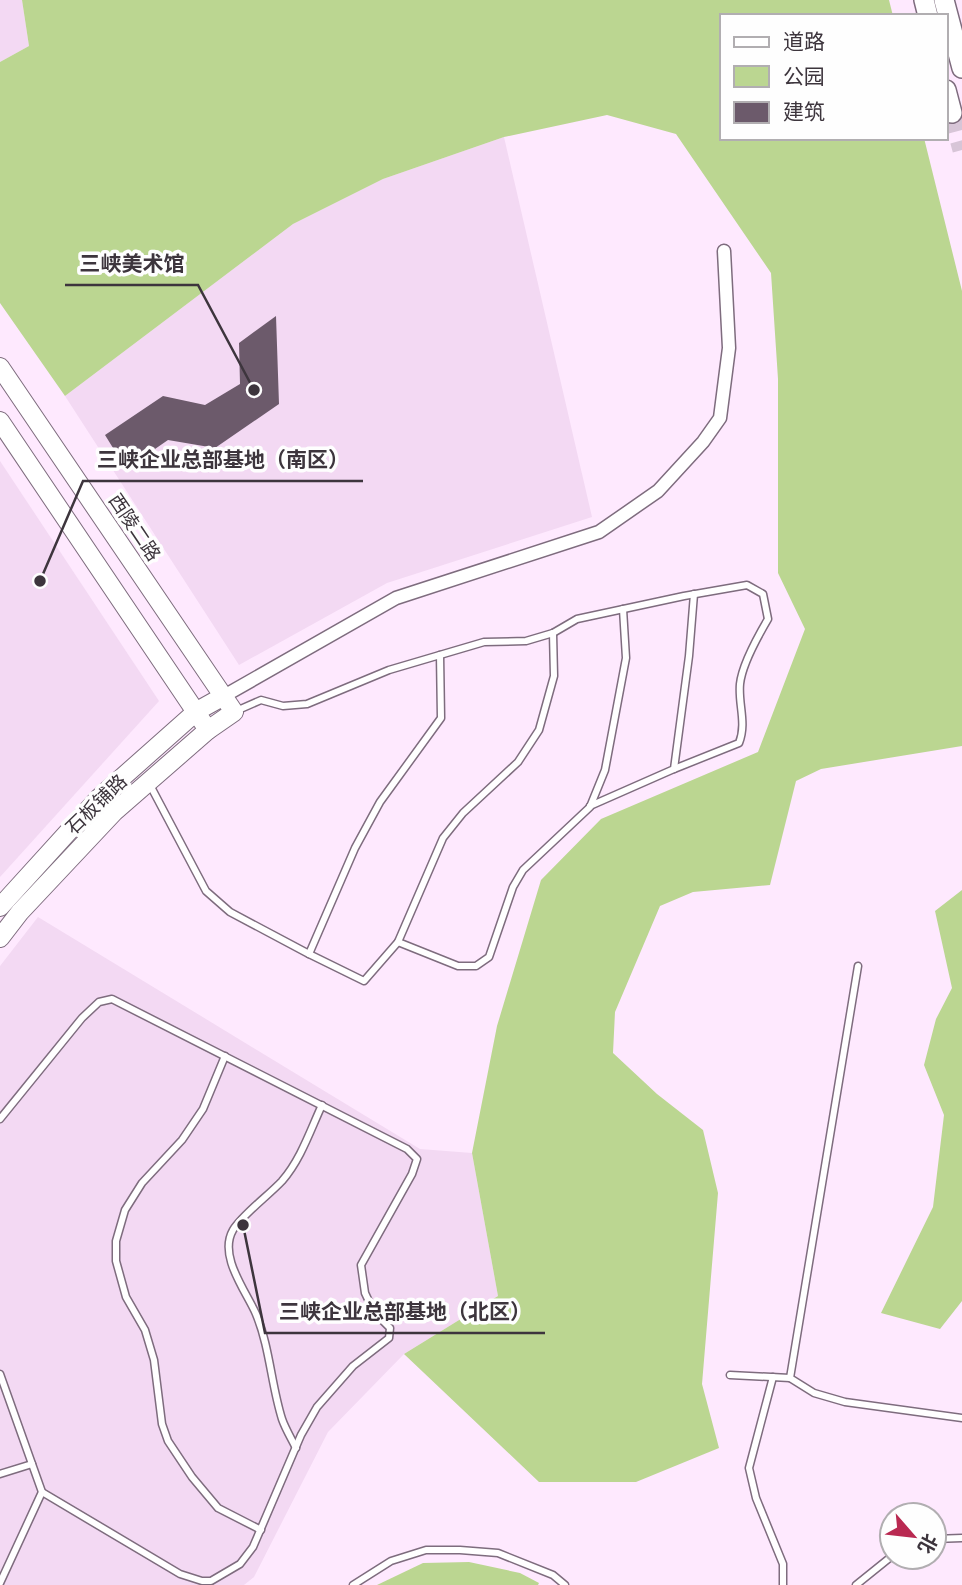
<svg xmlns="http://www.w3.org/2000/svg" width="962" height="1585" viewBox="0 0 962 1585" font-family="'PT Sans','Noto Sans SC',sans-serif">
<style>
.built{fill:#f3d9f3}
.green{fill:#bbd691}
.building{fill:#6c5a6b}
.lines{fill:none;stroke-linecap:round;stroke-linejoin:round}
.primary-tunnel{stroke:#d7c5d7;stroke-width:19;stroke-dasharray:19 10;stroke-linecap:butt}
.lane-casing{stroke:#7e6c7e;stroke-width:9}
.street-casing{stroke:#7e6c7e;stroke-width:15}
.secondary-casing{stroke:#7e6c7e;stroke-width:20}
.primary-casing{stroke:#7e6c7e;stroke-width:22}
.lane{stroke:#fff;stroke-width:6}
.street{stroke:#fff;stroke-width:12}
.secondary{stroke:#fff;stroke-width:18}
.primary{stroke:#fff;stroke-width:19}
.labels{text-anchor:middle;dominant-baseline:central;stroke-width:7;stroke-linejoin:round;paint-order:stroke}
.street-label{font-size:19px;fill:#3d353d;stroke:#fefefe}
.leader{fill:none;stroke:#3d353d;stroke-width:2.5}
.callout-dot{fill:#3d353d;stroke:#fefefe;stroke-width:2.5}
.callout-label{font-size:21px;text-anchor:middle;font-weight:bold;fill:#3d353d;stroke:#fefefe;stroke-width:7;stroke-linejoin:round;paint-order:stroke}
</style>
<rect width="100%" height="100%" fill="#fee9fe"/>
<g class="built">
<path d="M0 0H22L29 46 0 62Z"/>
<path d="M504 137 592 517 387 583 239 665 65 396 293 224 383 179Z"/>
<path d="M0 461 159 701 0 877Z"/>
<path d="M38 917 420 1149 472 1153 498 1296 404 1354 328 1432 254 1577 244 1585H0V966Z"/>
</g>
<g class="green">
<path d="M22 0H889L893 16H722V138H924L962 291V746L821 769 796 781 770 885 693 892 660 906 615 1012 613 1053 657 1094 703 1130 718 1193 702 1384 719 1448 636 1482H539L404 1354 498 1296 472 1153 497 1026 541 880 601 819 758 752 805 629 778 573V379L771 273 676 134 607 115 504 137 383 179 293 224 65 396 0 303V62L29 46Z"/>
<path d="M962 890V1301L940 1329 881 1313 933 1207 944 1115 924 1065 936 1019 952 988 935 911Z"/>
<path d="M469 1562 520 1573 539 1583 538 1585H377L423 1563Z"/>
</g>
<path class="building" d="M276 316 279 404 215 448 168 440 126 469 105 435 163 396 205 405 240 384 239 343Z"/>
<g class="lines">
<path class="primary-tunnel" d="M952 113 962 150"/>
<defs>
<g id="lane">
<path d="M236 711 261 700 283 706 307 704 389 670 484 642 526 641 553 633 577 619 684 596 747 585 763 594 768 619C758 636 742 664 740 684 738 704 747 723 739 743L674 769"/>
<path d="M150 785 206 891 230 912 309 954 355 848 380 802 441 718 440 655"/>
<path d="M590 806 674 769 689 656 694 594"/>
<path d="M398 942 458 966H476L489 957 513 887 523 870 590 807 605 770 626 658 623 609"/>
<path d="M309 954 364 981 398 942 443 838 463 813 518 762 539 730 554 676 553 633"/>
<path d="M858 966 790 1378 814 1393 845 1402 962 1418"/>
<path d="M225 1056 203 1109 182 1140 142 1183 125 1210 116 1241V1261L126 1297 145 1330 154 1360 162 1424 168 1441 192 1477 218 1508 261 1530"/>
<path d="M0 1119 82 1018 99 1002 112 999 407 1149 417 1159 412 1174 361 1265 365 1293 374 1312 390 1328 389 1338 353 1366 317 1407 301 1435 253 1547 240 1564 211 1581H202L180 1574 42 1492 0 1583"/>
<path d="M0 1374 42 1492"/>
<path d="M730 1375 790 1378"/>
<path d="M773 1377 749 1468 756 1498 783 1564V1585"/>
<path d="M296 1448C291 1438 285 1428 282 1419 271 1384 270 1348 256 1314 246 1291 218 1256 233 1230 242 1215 269 1195 282 1181 301 1159 310 1131 322 1105"/>
<path d="M0 1474 32 1464"/>
<path d="M934 1539 962 1538"/>
<path d="M353 1585 391 1561 426 1550H460L498 1553 553 1575 565 1585"/>
<path d="M856 1585 892 1556"/>
</g>
<path id="street" d="M224 696 396 598 599 532 658 491 703 442 720 418 729 348 724 251"/>
<g id="secondary">
<path d="M0 367 234 712 208 730 114 812 20 912 0 938"/>
<path d="M0 421 208 730"/>
<path d="M0 907 99 798 197 711 224 696"/>
</g>
<g id="primary">
<path d="M924 0 928 16"/>
<path d="M944 0 962 68"/>
<path d="M946 90 952 113"/>
</g>
</defs>
<use href="#lane" class="lane-casing"/>
<use href="#street" class="street-casing"/>
<use href="#secondary" class="secondary-casing"/>
<use href="#primary" class="primary-casing"/>
<use href="#lane" class="lane"/>
<use href="#street" class="street"/>
<use href="#secondary" class="secondary"/>
<use href="#primary" class="primary"/>
</g>
<g class="labels">
<g class="street-label">
<text transform="translate(135 527) rotate(56)">西陵二路</text>
<text transform="translate(96 804) rotate(-44)">石板铺路</text>
</g>
</g>
<path class="leader" d="M254 390L198 285H65M40 581L83 481H363M243 1225L265 1333H545"/>
<g class="callout-dot">
<circle cx="254" cy="390" r="7"/>
<circle cx="40" cy="581" r="7"/>
<circle cx="243" cy="1225" r="7"/>
</g>
<g class="callout-label">
<text x="132" y="271">三峡美术馆</text>
<text x="223" y="467">三峡企业总部基地（南区）</text>
<text x="405" y="1319">三峡企业总部基地（北区）</text>
</g>
<rect x="720" y="14" width="228" height="126" fill="#fefefe" stroke="#b1aeb1" stroke-width="2"/>
<rect x="734" y="37" width="35" height="10" fill="#ffffff" stroke="#b1aeb1" stroke-width="2"/>
<text x="783" y="49" font-size="21" fill="#3d353d">道路</text>
<rect x="734" y="66" width="35" height="21" fill="#bbd691" stroke="#b1aeb1" stroke-width="2"/>
<text x="783" y="84" font-size="21" fill="#3d353d">公园</text>
<rect x="734" y="102" width="35" height="21" fill="#6c5a6b" stroke="#b1aeb1" stroke-width="2"/>
<text x="783" y="119" font-size="21" fill="#3d353d">建筑</text>
<g transform="translate(913 1536) rotate(118)"><circle r="33" fill="#fefefe" stroke="#b1aeb1" stroke-width="2"/>
<path d="M0-5L12 26L0 18L-12 26Z" fill="#b92951"/>
<text y="-10" font-size="19" font-weight="bold" text-anchor="middle" fill="#3d353d">北</text>
</g>
</svg>
